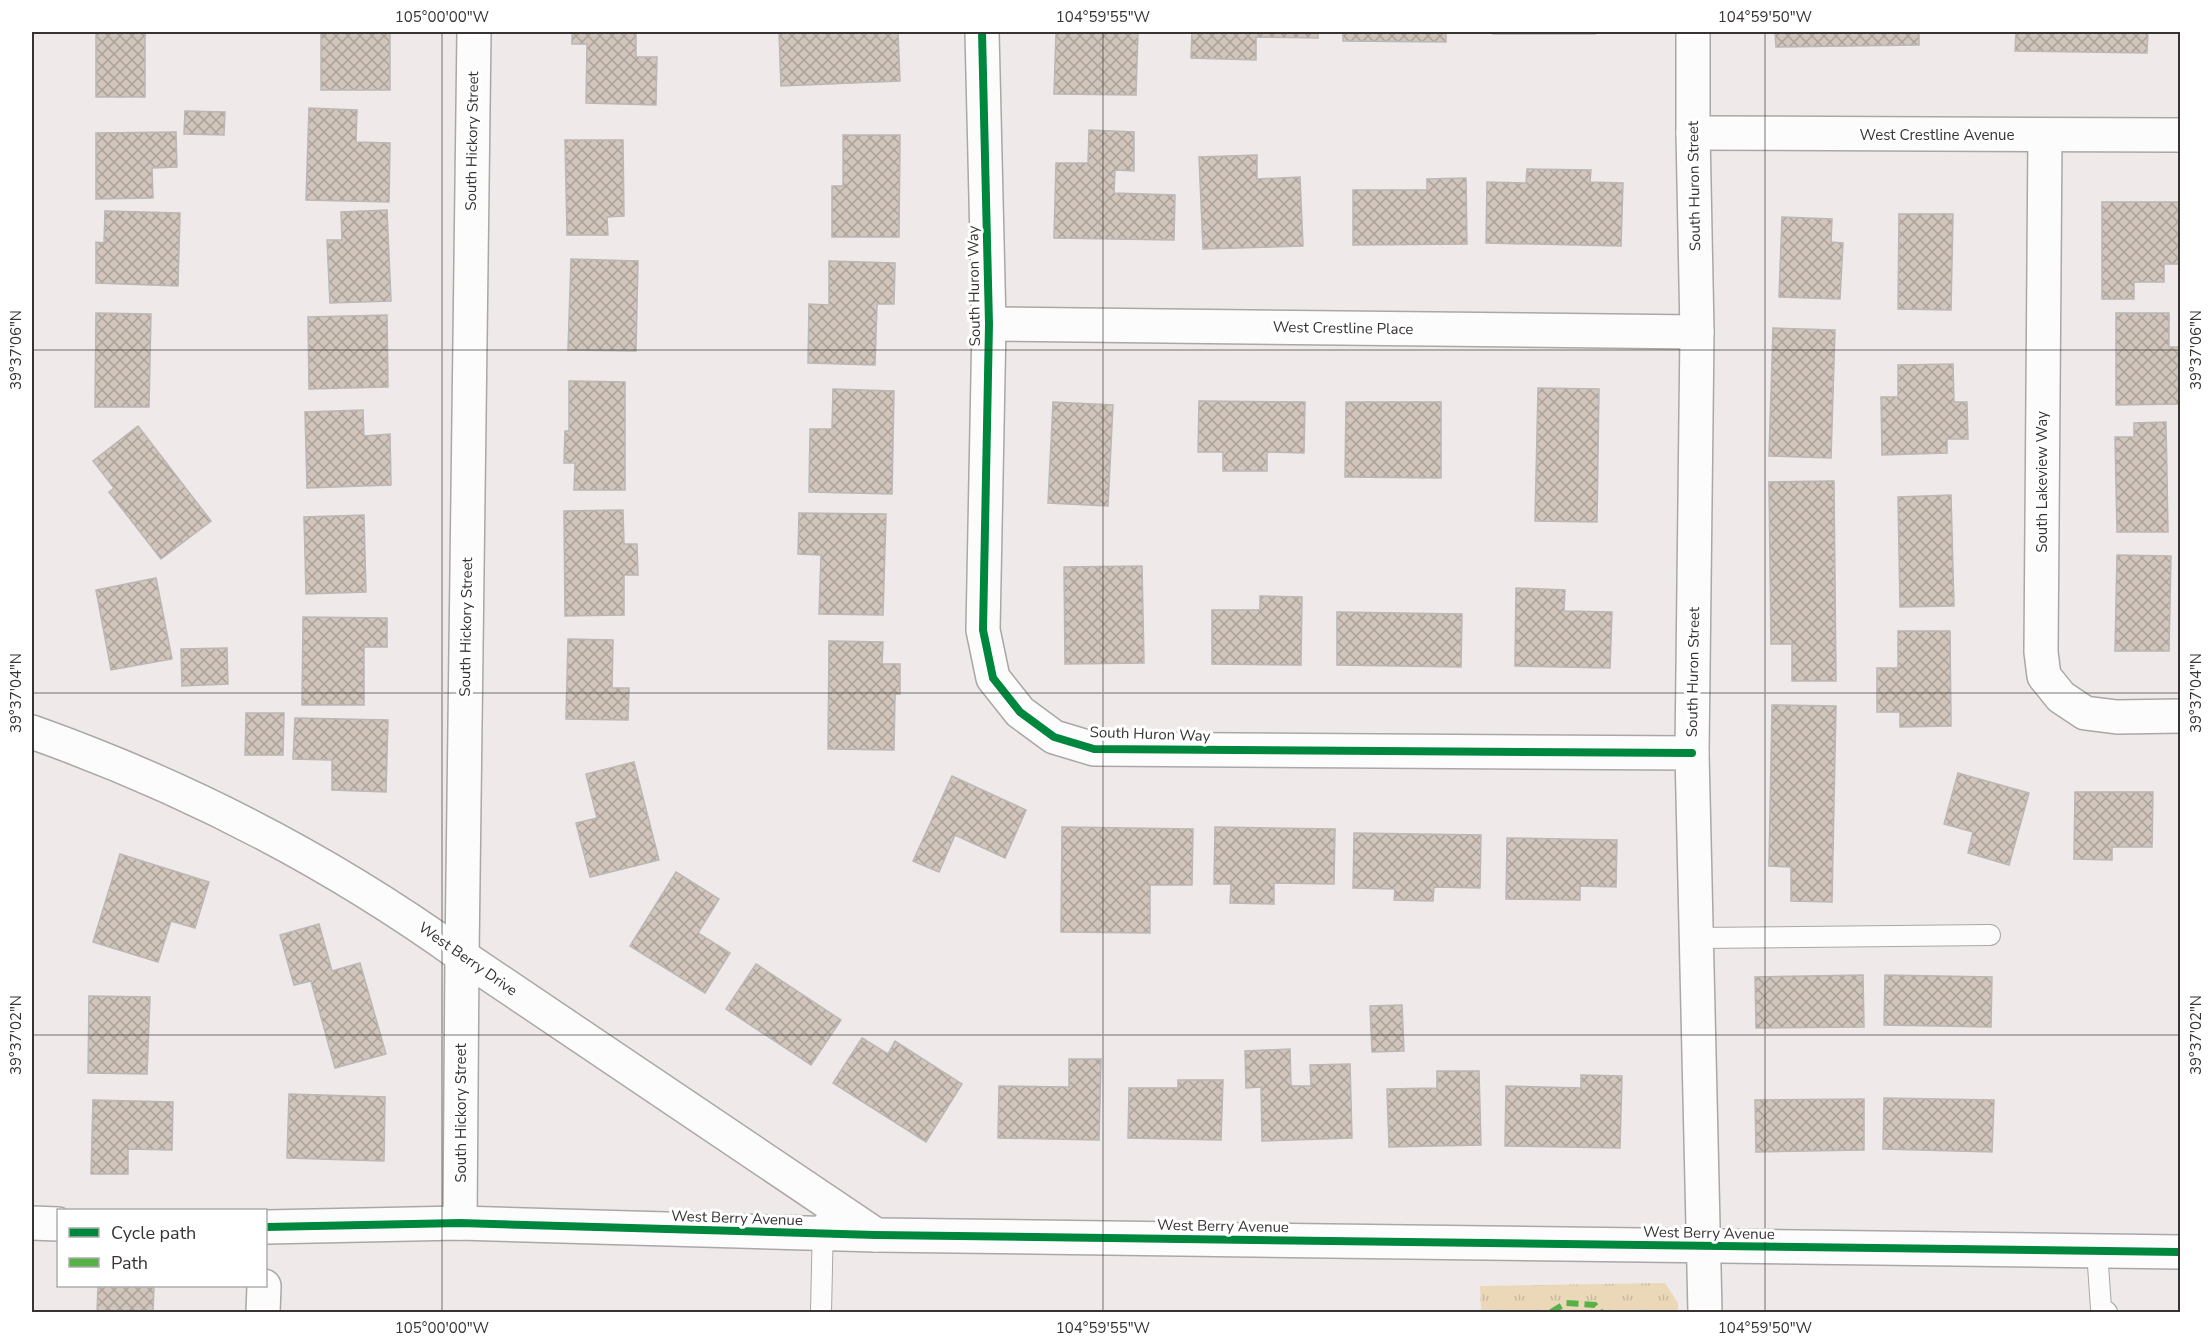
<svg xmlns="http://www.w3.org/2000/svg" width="2212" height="1344" viewBox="0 0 2212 1344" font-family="'Nunito Sans',sans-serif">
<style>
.park{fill:url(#park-tufts)}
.building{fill:url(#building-cross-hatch);stroke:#bab7b5;stroke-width:1.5}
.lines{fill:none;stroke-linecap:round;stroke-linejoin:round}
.service-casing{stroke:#aaa7a6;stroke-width:22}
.minor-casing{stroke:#aaa7a6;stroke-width:36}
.service{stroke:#fdfcfc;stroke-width:20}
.minor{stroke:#fdfcfc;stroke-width:33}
.quiet{stroke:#56b246;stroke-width:6;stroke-dasharray:12 6;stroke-linecap:butt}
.cycleway-casing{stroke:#fff;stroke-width:11}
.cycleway{stroke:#00873e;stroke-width:8}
.ticks{fill:none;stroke:#363332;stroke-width:1.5;stroke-opacity:0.45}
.labels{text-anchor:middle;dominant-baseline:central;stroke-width:6;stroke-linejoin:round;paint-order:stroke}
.street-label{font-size:15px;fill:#363332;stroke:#fff}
.neatline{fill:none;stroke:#363332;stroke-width:2}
.ticks-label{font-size:15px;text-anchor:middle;fill:#363332}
</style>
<defs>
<pattern id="park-tufts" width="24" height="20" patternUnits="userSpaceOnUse" patternTransform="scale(1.5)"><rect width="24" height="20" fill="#ead8b9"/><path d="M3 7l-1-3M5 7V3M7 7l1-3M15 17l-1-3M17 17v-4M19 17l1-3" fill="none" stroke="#c9baa0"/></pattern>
<pattern id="building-cross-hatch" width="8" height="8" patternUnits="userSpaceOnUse" patternTransform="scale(1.5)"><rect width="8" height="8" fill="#d1c5bc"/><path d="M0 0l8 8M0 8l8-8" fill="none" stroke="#aaa199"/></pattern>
</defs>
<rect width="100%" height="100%" fill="#efeae9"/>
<path class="park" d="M1665 1283 1678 1303V1312H1481L1480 1286Z"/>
<g class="building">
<rect x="96" y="32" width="49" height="65"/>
<rect x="321" y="32" width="69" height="58"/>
<path d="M572 32H636V57H657L656 105 586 103 587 44H572Z"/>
<path d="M779 32H898L900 81 781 86Z"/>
<path d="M1056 32H1138L1136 95 1054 94Z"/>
<path d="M1192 32H1318V38L1256 37V60L1191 58Z"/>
<path d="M1343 32H1446V42L1343 41Z"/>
<rect x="1493" y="32" width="102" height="2"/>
<path d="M1775 32H1919V45L1776 47Z"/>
<path d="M2016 32H2148L2147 53 2015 51Z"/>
<path d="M309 108 357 110 356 142 390 143 389 202 306 200Z"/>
<path d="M185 111 225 112 224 135 184 134Z"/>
<path d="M1089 130 1134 132V171L1115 170 1114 193 1175 195 1174 240 1054 238 1056 163H1088Z"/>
<path d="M176 132 177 167 152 168 153 198 96 199V133Z"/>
<path d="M843 135H900L899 237H832V186H843Z"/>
<path d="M565 140H623L624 216 607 217 608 235H567Z"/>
<path d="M1257 155V179L1300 177 1303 246 1203 249 1199 157Z"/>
<path d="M1527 169 1591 170 1590 182 1623 183 1621 246 1486 243 1487 182 1526 183Z"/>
<path d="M1466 178 1467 244 1353 245V190H1427V179Z"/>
<path d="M2102 202H2180V264H2164V282H2134V299H2102Z"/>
<path d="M387 210 391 301 330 303 327 240H342L341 212Z"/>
<path d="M105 211 180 213 178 286 96 283V242L104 243Z"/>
<path d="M1899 214H1953L1951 310 1898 309Z"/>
<path d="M1782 217 1832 219 1831 242 1843 243 1840 299 1779 297Z"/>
<path d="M571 259 638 261 636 351 568 350Z"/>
<path d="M829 261 895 263 894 304H877L875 365 808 363 809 304 829 305Z"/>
<path d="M96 313 151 314 149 407H95Z"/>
<path d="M2116 313H2169V347H2180V404L2116 405Z"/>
<path d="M387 315 388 387 309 389 308 317Z"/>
<path d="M1773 328 1835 330 1831 458 1769 456Z"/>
<path d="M1953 364 1954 402H1967L1968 439H1947V453L1882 455 1881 397H1898V365Z"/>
<path d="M569 381 625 382V490H574L575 463H564L565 431H569Z"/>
<path d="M1538 388 1599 389 1597 522 1535 521Z"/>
<path d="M833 389 894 391 892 494 809 492 810 429H832Z"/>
<path d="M1199 401 1305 402 1304 453 1267 452V471H1223V452H1198Z"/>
<path d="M1053 402 1113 405 1108 506 1048 503Z"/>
<path d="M1346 402H1441V478L1345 477Z"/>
<path d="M363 410 364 436 390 434 391 485 307 488 305 412Z"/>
<path d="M2166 422 2168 532H2117L2115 437H2134V423Z"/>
<path d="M138 426 211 521 161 559 109 492 114 488 93 461Z"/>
<path d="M1834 481 1836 681H1792V644H1771L1769 482Z"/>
<path d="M1951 495 1954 606 1900 607 1898 497Z"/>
<path d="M623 510 624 544H637L638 575H624V615L565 616 564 511Z"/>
<path d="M799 513 886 514 883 615 819 614 821 555 798 554Z"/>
<path d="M364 515 366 592 306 594 304 517Z"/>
<path d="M2117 555 2171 556 2169 651H2115Z"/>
<path d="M1142 566 1144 663 1065 664 1064 567Z"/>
<path d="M156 578 172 659 111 670 96 590Z"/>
<path d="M1516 588 1565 590 1564 611 1612 612 1610 668 1515 666Z"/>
<path d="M1260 596 1302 597 1301 665 1212 664V610H1260Z"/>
<path d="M1337 612 1462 614 1461 667 1337 665Z"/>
<path d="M303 617 387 618V647H364V705H302Z"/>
<path d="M1898 631H1950L1951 726 1900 727V712H1877V668H1898Z"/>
<path d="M568 639 613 640 612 688H629L628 720 566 719Z"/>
<path d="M829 641 883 642 882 664H900V694H895L894 750 828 749Z"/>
<path d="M227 648 228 684 182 686 181 649Z"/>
<path d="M1772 705 1836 706 1832 902 1791 901V867L1769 866Z"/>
<path d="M246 713H284L283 755H245Z"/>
<path d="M295 718 388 720 386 792 332 790V760L293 759Z"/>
<path d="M634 762 659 860 590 877 576 823 597 818 586 774Z"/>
<path d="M1958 773 2029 793 2009 865 1968 853 1973 832 1944 824Z"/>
<path d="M952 776 1026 810 1005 858 955 835 939 872 913 861Z"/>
<path d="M2075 792H2153L2152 847H2112V860L2074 859Z"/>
<path d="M1062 827 1193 829 1192 885H1150V933L1061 932Z"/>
<path d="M1215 827 1335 829 1334 884 1274 883V904L1230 903 1231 884H1214Z"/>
<path d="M1354 833 1481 835 1480 888 1434 887 1433 901 1394 900 1395 889 1353 888Z"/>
<path d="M1507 838 1617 840 1616 887 1580 886V900L1506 899Z"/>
<path d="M120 854 209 882 195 928 171 921 158 962 93 942Z"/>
<path d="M676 872 719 899 698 933 730 953 705 993 630 946Z"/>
<path d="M319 924 332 971 360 963 386 1054 335 1068 311 981 294 985 280 935Z"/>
<path d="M756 964 841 1020 811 1065 726 1009Z"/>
<path d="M1863 975 1864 1027 1756 1028 1755 977Z"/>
<path d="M1885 975 1992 977 1991 1027 1884 1025Z"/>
<path d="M89 996 150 997 147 1074 88 1073Z"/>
<path d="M1402 1005 1404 1051 1372 1052 1370 1006Z"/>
<path d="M862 1038 888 1054 895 1041 962 1084 926 1142 833 1083Z"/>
<path d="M1290 1049 1291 1086H1311L1310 1065 1350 1064 1352 1138 1262 1141 1261 1087 1246 1088 1245 1051Z"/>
<path d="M1069 1059H1101L1099 1140 998 1138 999 1086 1069 1087Z"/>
<path d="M1437 1071H1479L1481 1145 1389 1147 1387 1089 1437 1088Z"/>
<path d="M1581 1075 1622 1076 1620 1148 1505 1146 1506 1086 1581 1088Z"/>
<path d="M1178 1080H1223L1221 1140 1128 1138 1129 1088H1178Z"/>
<path d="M289 1094 385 1097 384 1161 287 1158Z"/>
<path d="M1884 1098 1994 1100 1992 1152 1883 1149Z"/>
<path d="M1864 1099V1150L1756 1152 1755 1100Z"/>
<path d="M93 1100 173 1102 172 1150 128 1149V1174H91Z"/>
<path d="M98 1286H154L153 1312H97Z"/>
</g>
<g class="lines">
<defs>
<g id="service">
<path d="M1696 938 1990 935"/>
<path d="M2097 1251 2101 1308 2107 1312"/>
<path d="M821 1312 823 1223"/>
</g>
<g id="minor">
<path d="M982 32 989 324 983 630 993 678 1020 712 1054 737 1094 749 1692 753"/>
<path d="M1693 32V133L1697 332 1692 753 1705 1312"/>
<path d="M1693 133 2180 135"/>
<path d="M2045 135 2041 652 2044 676 2061 697 2085 713 2117 717 2180 716"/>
<path d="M989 324 1697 332"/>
<path d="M32 732C184 786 330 861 462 956L876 1235"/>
<path d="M32 1223 58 1224"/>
<path d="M460 1223 462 956 474 32"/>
<path d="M266 1227 460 1223 876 1235 2180 1252"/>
<path d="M263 1312 264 1286"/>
</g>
</defs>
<use href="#service" class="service-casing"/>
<use href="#minor" class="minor-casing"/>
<use href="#service" class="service"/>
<use href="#minor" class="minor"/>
<path class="quiet" d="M1551 1312 1566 1303 1595 1305 1601 1312"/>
<defs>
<g id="cycleway">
<path d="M982 32 989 324 983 630 993 678 1020 712 1054 737 1094 749 1692 753"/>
<path d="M266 1227 460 1223 876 1235 2180 1252"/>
</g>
</defs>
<use href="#cycleway" class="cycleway-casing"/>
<use href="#cycleway" class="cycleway"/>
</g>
<path class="ticks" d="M442 32V1312M1103 32V1312M1765 32V1312M32 350H2180M32 693H2180M32 1035H2180"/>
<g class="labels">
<g class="street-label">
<text x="1937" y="135">West Crestline Avenue</text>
<text transform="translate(472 141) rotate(-89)">South Hickory Street</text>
<text transform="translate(1694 186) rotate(-91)">South Huron Street</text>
<text transform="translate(974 286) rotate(-91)">South Huron Way</text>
<text transform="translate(1343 328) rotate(1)">West Crestline Place</text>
<text transform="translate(2042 482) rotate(-90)">South Lakeview Way</text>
<text transform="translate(466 627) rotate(-89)">South Hickory Street</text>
<text transform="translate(1693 672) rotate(-89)">South Huron Street</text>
<text transform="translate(1150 734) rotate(2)">South Huron Way</text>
<text transform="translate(468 959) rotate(35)">West Berry Drive</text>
<text transform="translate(461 1113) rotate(-90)">South Hickory Street</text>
<text transform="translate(737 1218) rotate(2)">West Berry Avenue</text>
<text transform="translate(1223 1226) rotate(1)">West Berry Avenue</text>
<text transform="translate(1709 1233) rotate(1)">West Berry Avenue</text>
</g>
</g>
<rect width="2212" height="1344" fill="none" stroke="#ffffff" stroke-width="66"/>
<rect x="57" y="1209" width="210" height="78" fill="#ffffff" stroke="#afadad" stroke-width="1.5"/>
<rect x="69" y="1228" width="30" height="9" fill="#00873e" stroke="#afadad" stroke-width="1.5"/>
<text x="111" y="1239" font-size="18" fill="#363332">Cycle path</text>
<rect x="69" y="1258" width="30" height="9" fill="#56b246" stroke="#afadad" stroke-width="1.5"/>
<text x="111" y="1269" font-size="18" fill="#363332">Path</text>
<rect x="33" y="33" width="2146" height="1278" class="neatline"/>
<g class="ticks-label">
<text x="442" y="22">105°00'00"W</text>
<text x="1103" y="22">104°59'55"W</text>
<text x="1765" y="22">104°59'50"W</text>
<text transform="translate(16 350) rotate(-90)" y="5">39°37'06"N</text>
<text transform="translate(2196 350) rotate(-90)" y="5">39°37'06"N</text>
<text transform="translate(16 693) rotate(-90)" y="5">39°37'04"N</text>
<text transform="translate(2196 693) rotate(-90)" y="5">39°37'04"N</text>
<text transform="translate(16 1035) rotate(-90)" y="5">39°37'02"N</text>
<text transform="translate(2196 1035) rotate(-90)" y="5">39°37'02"N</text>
<text x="442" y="1333">105°00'00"W</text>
<text x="1103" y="1333">104°59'55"W</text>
<text x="1765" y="1333">104°59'50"W</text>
</g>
</svg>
